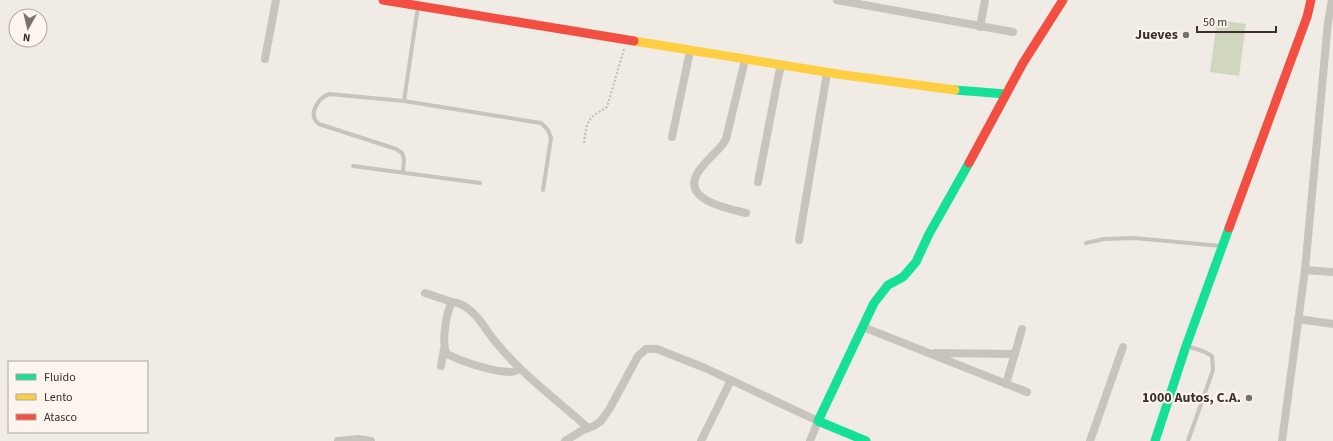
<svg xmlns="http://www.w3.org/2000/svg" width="1333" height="441" viewBox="0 0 1333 441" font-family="'Source Sans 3',sans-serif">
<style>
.green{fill:#d1d6bf}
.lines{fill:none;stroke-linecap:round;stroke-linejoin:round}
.path{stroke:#c2bbb6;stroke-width:2;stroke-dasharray:2 2;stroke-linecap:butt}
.lane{stroke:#c9c3be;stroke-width:4}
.street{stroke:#c9c3be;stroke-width:8}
.fast{stroke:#16e098;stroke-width:9}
.slow{stroke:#ffcf43;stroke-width:9}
.jam{stroke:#f24e42;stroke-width:9}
.poi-dot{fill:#7a716c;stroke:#fbf5ee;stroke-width:1.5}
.labels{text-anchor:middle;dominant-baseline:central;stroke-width:4;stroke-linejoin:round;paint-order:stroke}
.poi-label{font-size:14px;font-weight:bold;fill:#3b302b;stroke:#fbf5ee;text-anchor:end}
</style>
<rect width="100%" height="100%" fill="#f0ebe5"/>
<path class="green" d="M1217 20 1246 24 1239 76 1210 72Z"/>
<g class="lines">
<path class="path" d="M584 143C587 120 587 119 607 107L624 49"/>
<g class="lane">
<path d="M404 101 541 123 548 130 551 138 543 190"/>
<path d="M353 166 480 183"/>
<path d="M403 172 404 159 402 153 396 149 319 124C307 115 318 98 329 94L404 101 418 6"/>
<path d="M1086 243 1104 239 1134 238 1221 246"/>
<path d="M1187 346 1205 352 1212 356 1213 370 1188 441"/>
</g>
<g class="street">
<path d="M837 0 1013 32"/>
<path d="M980 27 985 0"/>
<path d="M265 59 276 0"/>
<path d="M745 60 726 139 723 144C715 154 703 163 697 174 682 200 729 209 746 213"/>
<path d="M672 137 690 51"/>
<path d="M758 182 779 73 782 65"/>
<path d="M799 240 827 73"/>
<path d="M1305 270 1333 272"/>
<path d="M425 293 452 302"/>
<path d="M1298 319 1333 324"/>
<path d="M863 327 1027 392"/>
<path d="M935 353 1015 354"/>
<path d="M441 366 444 349"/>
<path d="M519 369C517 370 514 372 511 372 493 372 463 362 447 354 441 343 446 313 452 302 468 303 480 320 488 332 515 370 554 397 588 428"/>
<path d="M1006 384 1022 329"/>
<path d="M338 441 359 439 371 441"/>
<path d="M565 441 583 430 594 426 601 421 610 408 638 356 646 349H657L705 368 818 421 810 441"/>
<path d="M701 441 731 380"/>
<path d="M1090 441 1123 347"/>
<path d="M1282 441 1305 270 1328 22 1332 0"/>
</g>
<g class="fast">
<path d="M955 90 1006 94"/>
<path d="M866 441 818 421 874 303 888 285 903 277 916 262 929 234 969 163"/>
<path d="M1155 441 1186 346 1229 228"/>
</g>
<path class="slow" d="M634 41 844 75 955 90"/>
<g class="jam">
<path d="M383 0 634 41"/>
<path d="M969 163 1023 63 1063 0"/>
<path d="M1229 228 1307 17 1311 0"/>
</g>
</g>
<g class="poi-dot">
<circle cx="1186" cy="35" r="4"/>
<circle cx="1249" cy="398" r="4"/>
</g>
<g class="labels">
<g class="poi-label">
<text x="1178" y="35">Jueves</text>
<text x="1241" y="398">1000 Autos, C.A.</text>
</g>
</g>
<rect x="8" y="361" width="140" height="72" fill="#fbf5ee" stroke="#aea6a0"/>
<rect x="16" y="374" width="20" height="6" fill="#16e098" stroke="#aea6a0"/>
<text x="44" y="381" font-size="12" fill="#3b302b">Fluido</text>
<rect x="16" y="394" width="20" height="6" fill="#ffcf43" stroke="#aea6a0"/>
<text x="44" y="401" font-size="12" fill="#3b302b">Lento</text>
<rect x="16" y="414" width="20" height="6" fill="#f24e42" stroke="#aea6a0"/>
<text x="44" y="421" font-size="12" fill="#3b302b">Atasco</text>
<g transform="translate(28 28) rotate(188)"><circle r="19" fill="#fbf5ee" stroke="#aea6a0"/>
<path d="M0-3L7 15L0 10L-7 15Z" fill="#7a716c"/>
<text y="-6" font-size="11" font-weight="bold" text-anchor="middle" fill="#3b302b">N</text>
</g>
<path d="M1197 26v6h79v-6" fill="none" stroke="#3b302b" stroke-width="2"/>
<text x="1203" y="26" font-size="12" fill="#3b302b" stroke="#fbf5ee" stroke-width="3" paint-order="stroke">50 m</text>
</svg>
